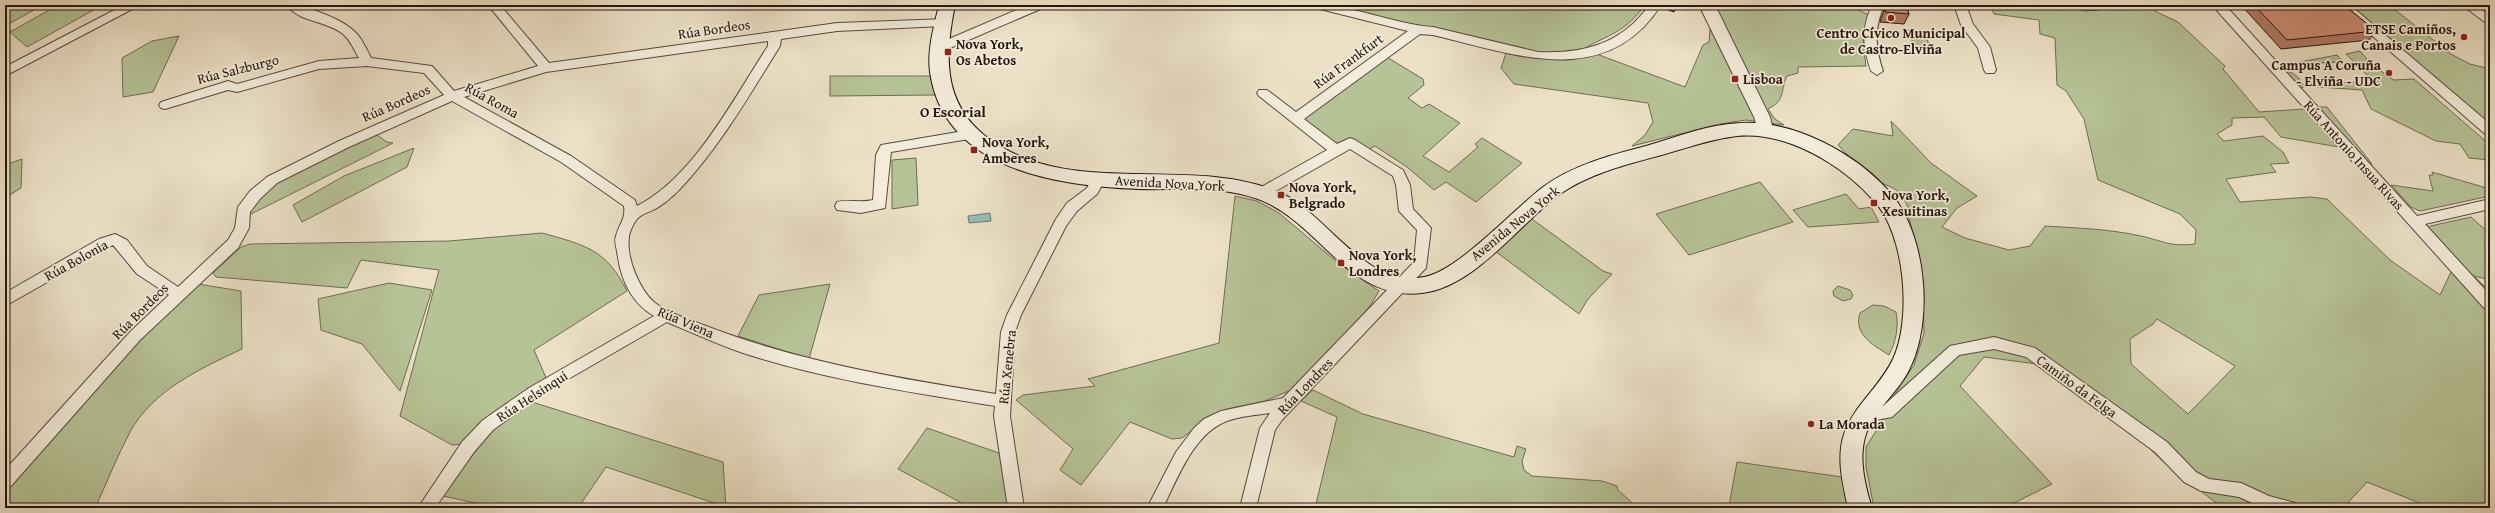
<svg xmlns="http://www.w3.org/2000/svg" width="2495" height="513" viewBox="0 0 2495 513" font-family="'Gentium Book Plus',serif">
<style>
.green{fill:#b6c397;stroke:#6e6c52;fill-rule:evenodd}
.water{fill:#99bcba;stroke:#6b7a74}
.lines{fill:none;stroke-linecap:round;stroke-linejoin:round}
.minor-casing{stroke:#58493b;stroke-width:2}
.tertiary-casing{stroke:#58493b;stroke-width:2}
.secondary-casing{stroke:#27160c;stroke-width:2}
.minor{fill:#f3ecdb;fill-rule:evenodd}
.tertiary{fill:#f3ecdb;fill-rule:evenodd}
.secondary{fill:#f3ecdb;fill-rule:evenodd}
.wall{fill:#b17a65;stroke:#27160c}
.building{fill:#ce8e76;stroke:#27160c}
.poi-dot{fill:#8f2418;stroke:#f3ecdb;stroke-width:1.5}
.labels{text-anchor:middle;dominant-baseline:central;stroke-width:3.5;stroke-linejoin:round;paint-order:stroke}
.street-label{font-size:14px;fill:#27160c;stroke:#f3ecdb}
.poi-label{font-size:14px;font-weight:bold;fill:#27160c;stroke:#f3ecdb;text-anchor:start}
.neighbourhood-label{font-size:15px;font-weight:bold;fill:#27160c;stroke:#f3ecdb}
</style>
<rect width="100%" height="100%" fill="#ece1c7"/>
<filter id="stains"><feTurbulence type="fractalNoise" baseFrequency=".005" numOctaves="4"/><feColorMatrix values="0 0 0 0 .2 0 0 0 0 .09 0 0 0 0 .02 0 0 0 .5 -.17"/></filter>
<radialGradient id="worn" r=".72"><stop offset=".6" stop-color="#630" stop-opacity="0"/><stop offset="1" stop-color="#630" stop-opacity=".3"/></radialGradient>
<g class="green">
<path d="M5 5H43L5 26Z"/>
<path d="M58 5H96L99 7 27 47 10 32Z"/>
<path d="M1307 5H1645C1624 33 1612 33 1583 49L1685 87 1703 45 1709 42 1712 5H1848L1869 15 1863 44 1866 66 1798 67V73L1787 76C1780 91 1786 100 1768 109L1775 119 1784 125 1746 120 1720 124 1632 146 1645 135 1653 122 1648 103 1514 84 1501 68 1506 53Z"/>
<path d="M1990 5H2067L2084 11 2100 10 2106 5H2152L2155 11 2178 22 2225 66 2223 69 2259 112 2304 109 2339 147 2281 137 2264 117 2232 118V125L2217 134 2224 141 2263 136 2283 152 2289 163 2270 164 2276 172 2226 179 2240 202 2310 197 2327 199 2390 260 2440 295 2452 270 2490 313V508H2432L2367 482 2343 508H2216L2219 505 2169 467 2126 426 2037 364 1984 357 1960 386 2052 484 2010 505 2012 508H1874L1866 467V447L1881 423 1887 406 1914 365 1924 333 1923 291 1919 254 1908 215V207L1904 199 1895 189 1880 182 1874 175 1860 168 1838 145 1853 129 1893 136 1891 121 1931 163 1977 196 1957 208 1942 227 1965 238 2009 250 2030 246 2045 226C2077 228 2109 229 2141 236 2164 241 2169 247 2195 244L2196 230 2180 214 2098 180 2084 119 2066 91 2057 85 2055 38 2040 34 2039 20 1994 14ZM2157 319 2235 366 2188 414 2131 364 2130 339 2153 324Z"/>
<path d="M2350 5H2389L2451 54 2470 64 2490 69V124Z"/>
<path d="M1908 30 1924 31 1930 47 1914 46Z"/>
<path d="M179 36 153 92 123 97 122 58 152 41Z"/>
<path d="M2360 51 2372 65 2394 80 2414 79 2490 145V160L2469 158 2460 144 2436 141 2371 109 2362 90 2306 86 2301 88 2285 72C2295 71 2298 78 2304 85L2373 81 2346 54Z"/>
<path d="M2337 55 2343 62 2296 64 2295 63Z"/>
<path d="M1385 56 1423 79 1424 85 1408 98 1422 108 1429 104 1460 123 1423 156 1449 172 1478 147 1475 144 1482 138 1522 163 1476 202 1446 182 1434 190 1407 167 1375 146 1367 151 1337 146 1303 119Z"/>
<path d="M830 76H931L936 95 830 96Z"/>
<path d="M2317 107H2327L2372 164H2367Z"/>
<path d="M374 133 387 142 393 143 249 215 254 205 275 183Z"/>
<path d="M414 148 407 167 302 222 293 205 344 176Z"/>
<path d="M916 158 918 205 892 209V160Z"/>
<path d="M22 159 21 188 5 198V165Z"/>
<path d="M2432 172 2490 189V196L2420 211 2411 207 2391 185 2433 191 2429 175H2433Z"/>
<path d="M1760 182 1793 222 1689 255 1656 214Z"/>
<path d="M1846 194 1859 209 1871 207 1879 222 1808 227 1793 210Z"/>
<path d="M1235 196 1257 201 1279 213 1337 262 1379 291 1370 306 1325 358 1289 391 1265 401 1227 409 1204 421 1182 438 1172 439 1130 422 1081 485 1060 470 1073 449 1016 400 1023 395 1095 386 1088 379 1219 343Z"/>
<path d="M2471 217 2490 234V280L2474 276 2488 290H2484L2426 227Z"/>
<path d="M1532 219 1603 271 1612 274 1588 299 1579 314 1495 251Z"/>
<path d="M542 233C585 245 606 249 627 291L534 350 547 380 462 444 452 445 400 416 439 270 361 260 347 288 216 277 213 273 241 247 250 244 449 241Z"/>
<path d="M389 283 432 290 400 391 362 344 321 330 318 299Z"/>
<path d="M198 284 241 291 242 349C200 369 153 390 130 432 117 456 107 483 95 508H5V488L69 420 148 330Z"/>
<path d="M830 284 809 359 738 336 759 295Z"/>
<path d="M1838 286 1850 290 1853 295 1851 299 1843 301 1834 296 1833 291Z"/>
<path d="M1873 305 1884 306 1896 312C1899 327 1896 341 1889 355 1873 345 1853 334 1860 313Z"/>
<path d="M1313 390 1363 414 1514 457 1517 446 1526 449 1522 461 1524 470 1532 476 1602 481 1617 486 1618 490 1638 508H1315L1337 417 1301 401Z"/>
<path d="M532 402 723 462 726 507 606 467 578 508H499L443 496 490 431Z"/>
<path d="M927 428 999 453 1006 487 1007 508H971L898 469Z"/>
<path d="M1737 462 1842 477 1850 508H1732L1729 506Z"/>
</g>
<path class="water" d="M990 213 991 221 969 223 968 216Z"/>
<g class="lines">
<defs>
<g id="minor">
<path d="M124 5H140L5 76V67Z"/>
<path d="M287 5C306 5 344 19 357 34 363 41 367 50 371 58L432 66 454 91 538 66 488 5H500L549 63 837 23 947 19 949 22 947 25 943 26 837 31 781 39 780 46C749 96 719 148 679 190 672 197 663 205 655 209 650 212 641 214 637 219 634 222 629 233 629 237 626 257 639 289 654 302 668 314 690 319 706 326 800 362 897 378 996 394L1001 332 1007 315 1056 219 1067 203 1087 188 1093 177H1103L1105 180 1097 194 1077 211 1066 226 1021 315 1015 332 1010 416 1024 508H1008L994 416 995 406C911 392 827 380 746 354 719 345 693 333 667 322L539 396 493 430 474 452 435 508H418L462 442 483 420 529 388 654 316C630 302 620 277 617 251 616 246 614 240 616 236 619 224 626 219 624 206L561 162 452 101 349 147 277 183 260 199 250 212 249 228 238 248 140 340 11 486 5 488V470L130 332 169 295 137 274 113 245 5 306V293L99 239 115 234 127 240 147 266 178 287 228 240 235 228 238 207 250 191 267 177 339 141 444 95 424 73 367 66 319 69 237 92 228 90 165 109 161 108 159 105 161 102 228 81 237 84 319 61 359 58C354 50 351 41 343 34 328 21 298 22 287 5ZM768 41V46C734 98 694 177 637 206L635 200 571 156 464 97 546 72Z"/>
<path d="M1028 5H1045L1043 8 943 51H935L933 48 935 45Z"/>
<path d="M1314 5C1355 5 1392 24 1433 27L1538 52C1583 54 1622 44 1649 5H1661C1606 91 1513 54 1433 35L1420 34 1304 119 1337 144 1350 138 1355 140 1403 170 1410 185 1413 209 1431 228 1426 268 1282 420 1275 430 1256 508H1240L1260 428 1270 413C1256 415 1241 416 1227 421 1194 433 1177 479 1163 508H1147L1176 452 1194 428 1204 419 1221 411 1283 398 1414 262 1417 230 1399 211 1396 185 1393 176 1350 149 1274 192 1271 199 1266 200 1259 195 1263 186 1327 150 1259 96 1257 93 1259 90H1267L1296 112 1408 31 1316 8Z"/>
<path d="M1872 5H1884C1874 29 1875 47 1883 71L1877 75 1871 71C1863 47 1861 29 1872 5Z"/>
<path d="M1954 5H1966L1973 24 1990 47 1996 70 1994 73H1986L1984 70 1978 48 1961 25Z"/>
<path d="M2212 5H2225L2417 216 2490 199V209L2425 224 2490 295V311L2485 309Z"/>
<path d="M2337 5H2350L2490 124V136L2485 134Z"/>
<path d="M2462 5H2476L2490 16V26Z"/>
<path d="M970 130 975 132 976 135 975 138 891 152 885 208 861 213 837 210 835 206 837 202C848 199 861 203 873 200L876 155 881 145Z"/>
<path d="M1994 337 2035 348 2167 442 2196 472 2209 479 2241 483 2269 496 2295 503 2297 508H2263L2239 497 2201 491 2184 482 2155 452 2026 357 1994 349 1959 355 1892 417 1865 422 1860 421 1857 416 1860 411 1883 406 1950 346Z"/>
</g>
<path id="tertiary" d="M1699 5H1715L1770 117 1773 130 1771 134H1759L1754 117Z"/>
<path id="secondary" d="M939 5H955C945 53 942 101 984 135 1066 200 1181 155 1274 190 1326 209 1362 289 1424 277 1458 271 1513 210 1543 187 1573 165 1611 155 1646 146 1677 137 1709 124 1741 123 1794 120 1858 154 1892 195 1927 237 1934 324 1908 372 1896 394 1874 411 1866 434 1858 458 1865 485 1872 508H1848C1843 485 1836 458 1844 434 1854 405 1880 387 1893 359 1912 319 1905 235 1875 202 1843 165 1787 131 1737 136 1710 139 1684 149 1658 156 1624 165 1589 174 1560 194 1519 224 1475 287 1422 293 1348 302 1319 221 1258 199 1219 185 1179 190 1139 189 1057 186 944 170 930 72 927 50 934 26 939 5Z"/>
</defs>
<use href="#minor" class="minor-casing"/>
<use href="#tertiary" class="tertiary-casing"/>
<use href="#secondary" class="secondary-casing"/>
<use href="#minor" class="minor"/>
<use href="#tertiary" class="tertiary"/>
<use href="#secondary" class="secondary"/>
</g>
<g class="wall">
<path d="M1664 5H1677L1674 12 1663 8Z"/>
<path d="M1886 5H1906L1909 14 1904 24 1880 22 1883 13Z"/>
<path d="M2241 5H2344L2376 31 2369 40 2281 49Z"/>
</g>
<g class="building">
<path d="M1887 5H1906L1909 14 1885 12Z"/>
<path d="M2254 5H2344L2376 31 2287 40Z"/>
</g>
<g class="poi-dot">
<circle cx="1891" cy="18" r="4"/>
<circle cx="2464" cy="37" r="4"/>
<rect x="944" y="48" width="8" height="8" rx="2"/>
<circle cx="2389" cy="73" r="4"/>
<rect x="1731" y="75" width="8" height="8" rx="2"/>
<rect x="970" y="146" width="8" height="8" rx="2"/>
<rect x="1277" y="191" width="8" height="8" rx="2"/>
<rect x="1870" y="199" width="8" height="8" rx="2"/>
<rect x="1337" y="259" width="8" height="8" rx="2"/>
<circle cx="1811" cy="424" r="4"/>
</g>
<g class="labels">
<g class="street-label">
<text transform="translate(714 29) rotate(-8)">Rúa Bordeos</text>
<text transform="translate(1348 61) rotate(-36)">Rúa Frankfurt</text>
<text transform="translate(238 69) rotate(-14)">Rúa Salzburgo</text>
<text transform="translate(492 100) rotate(29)">Rúa Roma</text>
<text transform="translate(396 103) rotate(-24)">Rúa Bordeos</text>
<text transform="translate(2354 155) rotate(48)">Rúa Antonio Insua Rivas</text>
<text transform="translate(1170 183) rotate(3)">Avenida Nova York</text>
<text transform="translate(1515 223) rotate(-39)">Avenida Nova York</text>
<text transform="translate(76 260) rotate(-29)">Rúa Bolonia</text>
<text transform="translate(140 311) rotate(-45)">Rúa Bordeos</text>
<text transform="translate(686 322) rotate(23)">Rúa Viena</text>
<text transform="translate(1007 367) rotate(-84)">Rúa Xenebra</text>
<text transform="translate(1305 386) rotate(-46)">Rúa Londres</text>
<text transform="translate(2077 386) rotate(36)">Camiño da Felga</text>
<text transform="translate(532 396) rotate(-33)">Rúa Helsinqui</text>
</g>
<g class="poi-label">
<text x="2456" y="29" text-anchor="end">ETSE Camiños,<tspan x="2456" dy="16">Canais e Portos</tspan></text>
<text x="1891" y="33" text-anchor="middle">Centro Cívico Municipal<tspan x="1891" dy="16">de Castro-Elviña</tspan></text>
<text x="956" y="44">Nova York,<tspan x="956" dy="16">Os Abetos</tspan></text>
<text x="2381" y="65" text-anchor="end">Campus A Coruña<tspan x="2381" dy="16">- Elviña - UDC</tspan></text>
<text x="1743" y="79">Lisboa</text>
<text x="982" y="142">Nova York,<tspan x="982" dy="16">Amberes</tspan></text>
<text x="1289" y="187">Nova York,<tspan x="1289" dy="16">Belgrado</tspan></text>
<text x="1882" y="195">Nova York,<tspan x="1882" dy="16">Xesuitinas</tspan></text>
<text x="1349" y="255">Nova York,<tspan x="1349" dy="16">Londres</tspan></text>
<text x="1819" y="424">La Morada</text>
</g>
<g class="neighbourhood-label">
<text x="953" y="111">O Escorial</text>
</g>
</g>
<rect width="2495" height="513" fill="none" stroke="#ece1c7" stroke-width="20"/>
<rect x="6" y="6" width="2483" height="501" fill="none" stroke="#27160c" stroke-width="2"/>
<rect x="10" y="10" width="2475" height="493" fill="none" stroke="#27160c"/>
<rect width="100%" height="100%" filter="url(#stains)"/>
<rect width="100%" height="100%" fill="url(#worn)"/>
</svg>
